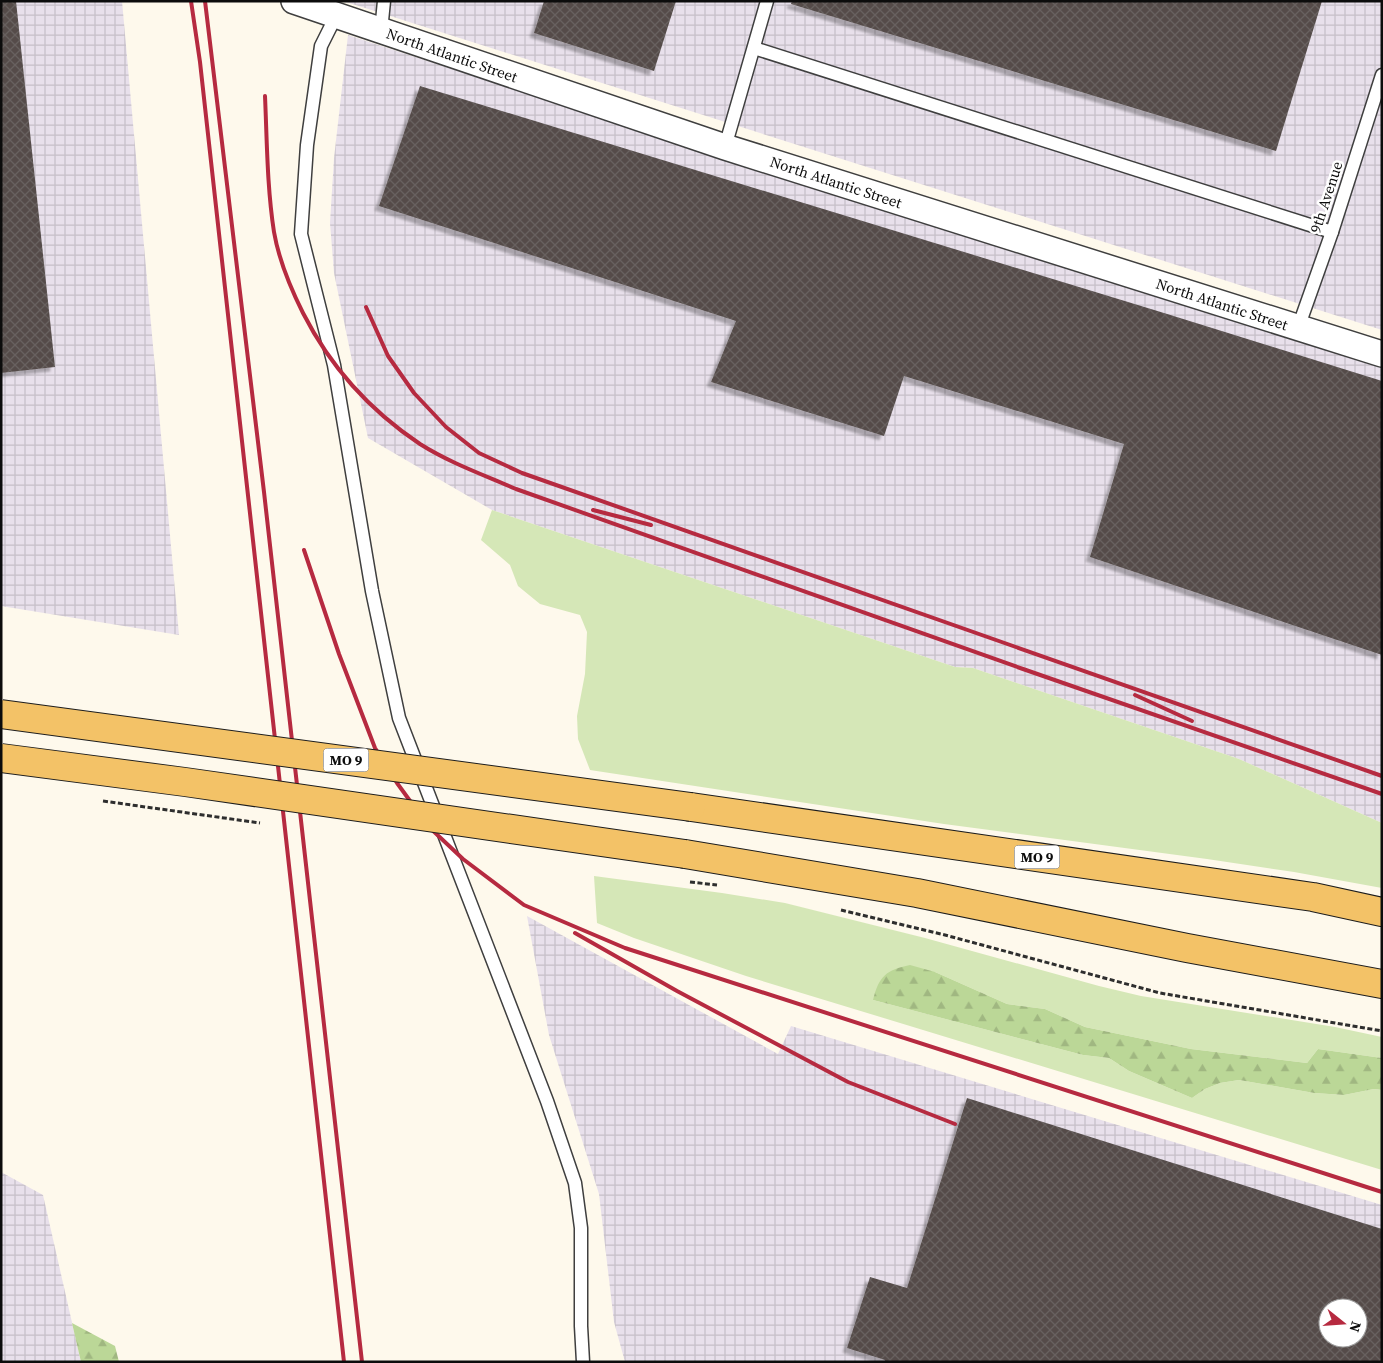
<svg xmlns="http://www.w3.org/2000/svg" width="1383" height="1363" viewBox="0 0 1383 1363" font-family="'Source Serif 4',serif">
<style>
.industrial{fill:url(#industrial-grid);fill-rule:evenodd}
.grass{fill:#d5e7b7}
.forest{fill:url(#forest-firs)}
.building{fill:url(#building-cross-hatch);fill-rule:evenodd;filter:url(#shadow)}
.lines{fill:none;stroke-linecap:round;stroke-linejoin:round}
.service-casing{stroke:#3f3f3f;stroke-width:15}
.minor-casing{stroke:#3f3f3f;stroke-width:28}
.primary-casing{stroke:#1d1d1d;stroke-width:30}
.path{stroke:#2e2e2e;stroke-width:3;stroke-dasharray:5 2.5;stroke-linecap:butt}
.service{stroke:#fff;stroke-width:12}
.minor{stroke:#fff;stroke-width:25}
.primary{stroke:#f3c267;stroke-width:28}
.rail{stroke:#b62a40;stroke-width:4}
.primary-bridge-casing{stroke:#1d1d1d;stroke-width:30;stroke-linecap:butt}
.path-bridge{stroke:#2e2e2e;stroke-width:3;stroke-dasharray:5 2.5;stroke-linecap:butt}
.primary-bridge{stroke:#f3c267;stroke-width:28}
.labels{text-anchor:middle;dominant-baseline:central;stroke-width:5;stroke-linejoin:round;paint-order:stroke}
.shield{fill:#fff;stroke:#555;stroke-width:1}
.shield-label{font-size:14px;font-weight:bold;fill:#0c0c0c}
.street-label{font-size:15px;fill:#0c0c0c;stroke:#fff}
</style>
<defs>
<pattern id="industrial-grid" width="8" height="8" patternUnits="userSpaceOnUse" patternTransform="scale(1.25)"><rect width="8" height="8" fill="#e8e0eb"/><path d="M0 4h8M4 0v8" fill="none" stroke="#c6bfc8"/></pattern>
<pattern id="forest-firs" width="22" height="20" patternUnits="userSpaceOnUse" patternTransform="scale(1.25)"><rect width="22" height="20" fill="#bbd797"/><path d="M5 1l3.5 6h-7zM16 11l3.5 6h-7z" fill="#a0b781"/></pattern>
<pattern id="building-cross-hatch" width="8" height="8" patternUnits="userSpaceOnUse" patternTransform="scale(1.25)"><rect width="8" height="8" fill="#544c49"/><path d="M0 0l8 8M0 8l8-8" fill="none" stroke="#68615f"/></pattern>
<filter id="shadow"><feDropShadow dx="-4.5" dy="4.5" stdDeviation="1" flood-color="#0004"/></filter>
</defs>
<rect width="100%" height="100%" fill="#fef9ec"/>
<g class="industrial">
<path d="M1 1H122L179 635 1 606Z"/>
<path d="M343 1H1382V330Z"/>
<path d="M348 35 702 151 1382 368V823L1239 759 973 668 955 667 492 510 368 438 334 273 330 223 334 158Z"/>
<path d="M527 916 778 1054 791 1026 1382 1205V1362H625L614 1322 599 1194 549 1035ZM1328 1308H1358V1338H1328Z"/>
<path d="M1 1172 43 1195 81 1362H1Z"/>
</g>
<g class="grass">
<path d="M492 510 955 667 973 668 1239 759 1382 823V888L1294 872 1207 859 944 824 590 770 578 739 577 716 585 674 587 632 580 615 540 604 518 586 510 565 481 540Z"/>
<path d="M594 876 722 893 785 903 925 938 1099 986 1141 996 1335 1027 1382 1037V1058L1318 1049 1307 1063 1191 1049 1085 1027 1045 1009 1007 1004 935 972 873 1000 1083 1055 1109 1058 1129 1071 1192 1098 1205 1089 1220 1083 1239 1080 1314 1093 1344 1095 1374 1089 1382 1090V1170L746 976 634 938 597 923Z"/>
</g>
<g class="forest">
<path d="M910 965 935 972 1007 1004 1045 1009 1085 1027 1191 1049 1307 1063 1318 1049 1382 1058V1090L1374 1089 1344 1095 1314 1093 1239 1080 1220 1083 1205 1089 1192 1098 1129 1071 1109 1058 1083 1055 873 1000C879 976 886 970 910 965Z"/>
<path d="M72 1323 115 1346 119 1362H81Z"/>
</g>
<g class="building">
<path d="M1 1H16L55 367 1 373Z"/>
<path d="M544 1H676L654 71 534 33Z"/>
<path d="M792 1H1322L1276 151 791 4Z"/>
<path d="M420 86 1164 313 1382 381V655L1090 557 1124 444 904 376 884 436 711 382 736 321 379 206Z"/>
<path d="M967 1098 1382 1229V1362H885V1360L847 1348 870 1277 907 1288ZM1328 1308H1358V1338H1328Z"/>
</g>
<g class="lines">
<defs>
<g id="service">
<path d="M336 16 321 46 307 145 301 234 334 365 372 591 399 718 547 1101 575 1183 581 1228V1326L583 1362"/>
<path d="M381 31 384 1"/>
<path d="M754 48 1332 232"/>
<path d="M725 147 767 1"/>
<path d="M1298 328 1332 232 1382 75"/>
</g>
<path id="minor" d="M294 1 725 147 1382 354"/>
<g id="primary">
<path d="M691 807 1313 897 1382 912"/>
<path d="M685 854 917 893 1187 948 1382 984"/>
</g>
</defs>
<use href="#service" class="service-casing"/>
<use href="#minor" class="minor-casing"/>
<use href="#primary" class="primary-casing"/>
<path class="path" d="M841 910 945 935 1160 993 1382 1031"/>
<use href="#service" class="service"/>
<use href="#minor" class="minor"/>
<use href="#primary" class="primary"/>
<g class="rail">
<path d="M191 1 200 62 344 1362"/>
<path d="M205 1 264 492 362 1362"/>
<path d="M265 96C267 141 267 187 274 232 279 261 290 287 303 313 331 368 369 410 420 444 450 463 484 475 516 489L1023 669 1382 794"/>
<path d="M366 307 388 356 414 393 446 427 479 453 522 473 1382 776"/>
<path d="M593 510 651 525"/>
<path d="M304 550 339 654 375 748 397 783 429 827 463 859 524 905 625 948 1382 1192"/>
<path d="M1135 695 1192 721"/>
<path d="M575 933 677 991 848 1082 955 1124"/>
</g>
<defs>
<g id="primary-bridge">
<path d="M1 714 691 807"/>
<path d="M1 758 185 782 685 854"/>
</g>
</defs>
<use href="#primary-bridge" class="primary-bridge-casing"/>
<g class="path-bridge">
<path d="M103 801 260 823"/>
<path d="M690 882 717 885"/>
</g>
<use href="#primary-bridge" class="primary-bridge"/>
</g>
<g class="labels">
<g class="shield">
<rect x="323.5" y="748.5" width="45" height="23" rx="4"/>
<rect x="1014.5" y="845.5" width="45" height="23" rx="4"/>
</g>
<g class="shield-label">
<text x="346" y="760">MO 9</text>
<text x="1037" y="857">MO 9</text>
</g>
<g class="street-label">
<text transform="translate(452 55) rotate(19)">North Atlantic Street</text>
<text transform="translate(836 182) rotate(18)">North Atlantic Street</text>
<text transform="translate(1326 197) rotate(-72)">9th Avenue</text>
<text transform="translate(1222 304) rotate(18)">North Atlantic Street</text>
</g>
</g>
<rect width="1383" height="1363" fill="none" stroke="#0c0c0c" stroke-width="5"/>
<g transform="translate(1343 1323) rotate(107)"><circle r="24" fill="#ffffff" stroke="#9e9e9e"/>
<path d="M0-4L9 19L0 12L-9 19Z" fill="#b62a40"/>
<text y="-8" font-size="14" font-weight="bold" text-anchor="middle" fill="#0c0c0c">N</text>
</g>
</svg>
